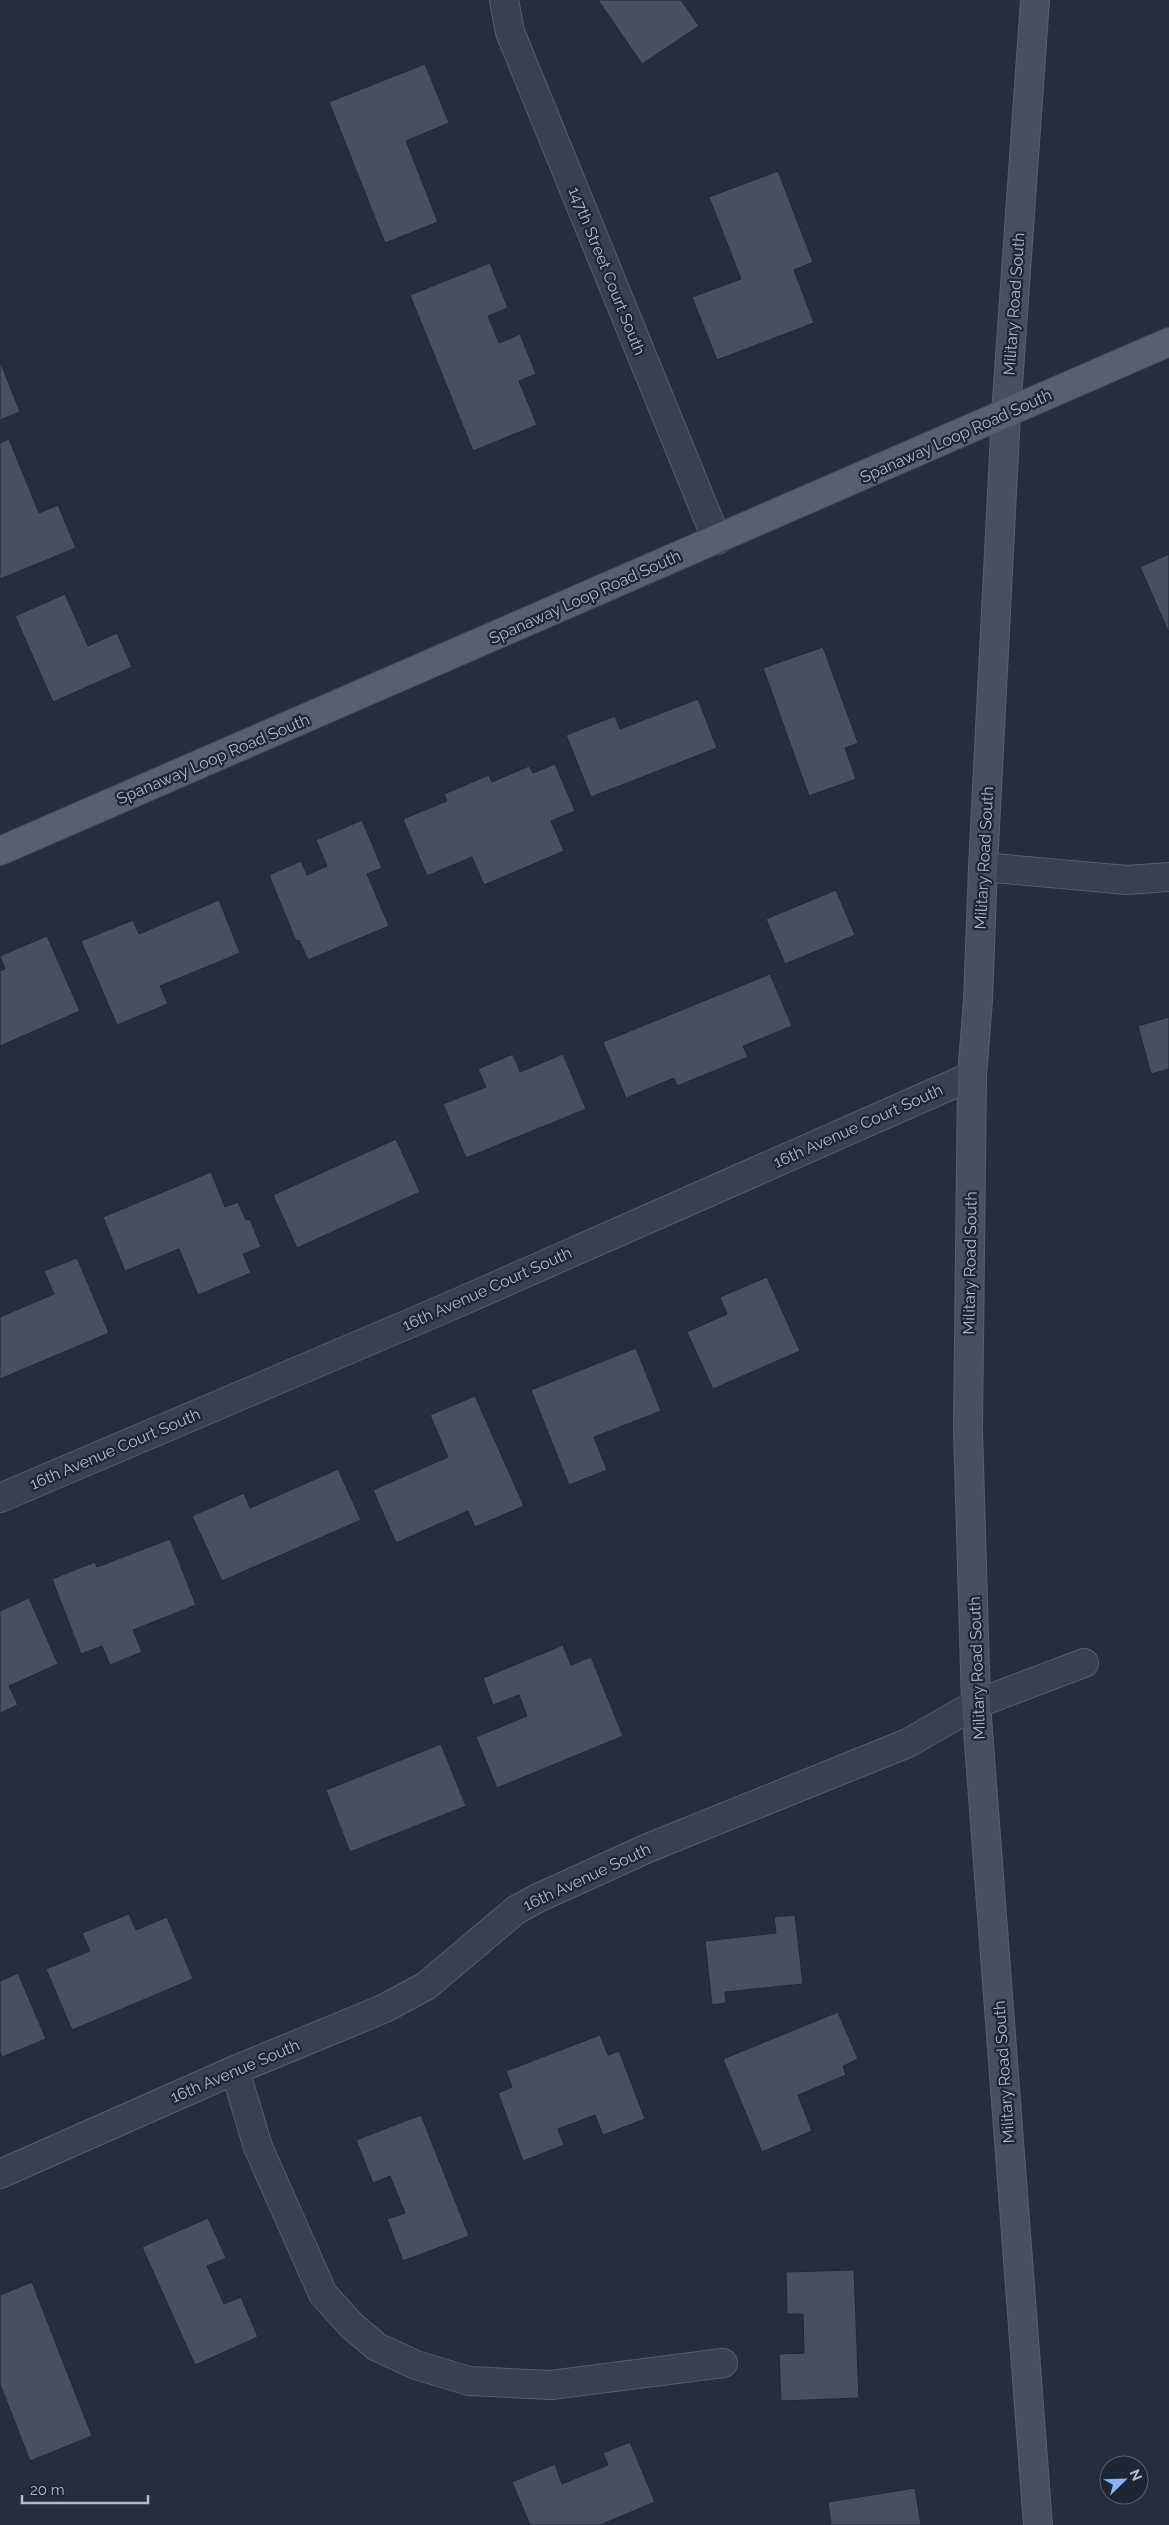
<svg xmlns="http://www.w3.org/2000/svg" width="1169" height="2525" viewBox="0 0 1169 2525" font-family="Raleway,sans-serif">
<style>
.building{fill:#455162;stroke:#1f2835}
.lines{fill:none;stroke-linecap:round;stroke-linejoin:round}
.street-casing{stroke:#565f6c;stroke-width:30}
.secondary-casing{stroke:#565f6c;stroke-width:30}
.primary-casing{stroke:#414a57;stroke-width:30}
.street{stroke:#38414e;stroke-width:28}
.secondary{stroke:#465061;stroke-width:28}
.primary{stroke:#56606e;stroke-width:28}
.labels{text-anchor:middle;dominant-baseline:central;stroke-width:4.5;stroke-linejoin:round;paint-order:stroke}
.street-label{font-size:16px;fill:#b4bcc9;stroke:#1d2633}
</style>
<rect width="100%" height="100%" fill="#242f3e"/>
<g class="building">
<path d="M598 0H681L699 26 642 64Z"/>
<path d="M425 64 449 123 406 141 438 222 385 243 329 102Z"/>
<path d="M778 171 813 262 794 270 814 323 717 360 692 297 741 279 709 197Z"/>
<path d="M490 263 508 308 488 316 499 343 520 334 536 374 519 381 537 425 473 451 410 295Z"/>
<path d="M0 361 20 412 0 420Z"/>
<path d="M9 439 39 513 58 505 76 548 0 579V443Z"/>
<path d="M1169 554V633L1140 567Z"/>
<path d="M65 594 88 646 117 633 132 667 53 702 15 616Z"/>
<path d="M823 647 858 743 845 748 856 779 809 796 763 668Z"/>
<path d="M698 699 717 748 591 797 566 735 615 716 620 729Z"/>
<path d="M555 764 575 811 551 821 564 851 484 885 472 857 427 876 403 819 447 801 444 794 489 775 492 782 529 766 533 773Z"/>
<path d="M362 820 382 868 367 874 389 926 308 960 299 940 296 941 269 875 301 861 307 875 327 866 316 840Z"/>
<path d="M836 890 855 935 785 964 766 919Z"/>
<path d="M219 900 240 953 160 986 168 1004 117 1025 81 941 133 920 139 934Z"/>
<path d="M47 936 80 1011 0 1046V971L5 969 0 956Z"/>
<path d="M770 974 792 1026 743 1046 748 1057 677 1086 674 1078 626 1098 603 1042Z"/>
<path d="M1169 1017V1069L1151 1074 1138 1026Z"/>
<path d="M513 1054 520 1072 563 1054 586 1109 466 1158 443 1104 486 1087 478 1069Z"/>
<path d="M396 1139 420 1192 297 1248 273 1195Z"/>
<path d="M211 1172 225 1207 238 1202 246 1220 250 1219 261 1247 243 1254 251 1273 198 1295 179 1249 125 1271 103 1217Z"/>
<path d="M77 1258 109 1333 0 1379V1317L54 1294 44 1271Z"/>
<path d="M767 1277 800 1351 713 1389 687 1332 727 1314 720 1297Z"/>
<path d="M636 1348 661 1411 594 1437 607 1470 569 1485 531 1390Z"/>
<path d="M475 1396 524 1506 475 1527 468 1511 396 1543 373 1490 448 1457 430 1415Z"/>
<path d="M338 1469 361 1520 222 1581 192 1516 244 1493 250 1508Z"/>
<path d="M170 1539 196 1605 133 1630 142 1652 110 1665 102 1646 81 1654 52 1579 95 1562 97 1567Z"/>
<path d="M29 1598 58 1664 9 1686 18 1705 0 1713V1611Z"/>
<path d="M563 1645 571 1665 591 1657 623 1736 497 1788 476 1737 527 1716 519 1695 493 1705 483 1678Z"/>
<path d="M441 1744 466 1806 350 1852 326 1790Z"/>
<path d="M129 1914 136 1930 167 1917 193 1979 72 2030 46 1969 90 1951 82 1933Z"/>
<path d="M795 1915 803 1984 725 1992 726 2003 712 2005 705 1941 776 1933 774 1917Z"/>
<path d="M18 1973 46 2039 2 2057 0 2052V1981Z"/>
<path d="M838 2012 858 2059 843 2066 846 2075 798 2095 812 2131 762 2152 723 2059Z"/>
<path d="M600 2035 608 2055 619 2051 645 2119 603 2135 595 2115 558 2129 564 2145 523 2161 498 2093 512 2087 506 2071Z"/>
<path d="M421 2115 469 2236 403 2261 387 2219 405 2213 390 2176 373 2183 356 2140Z"/>
<path d="M208 2218 226 2258 207 2266 224 2304 241 2297 258 2337 195 2365 142 2247Z"/>
<path d="M854 2270 859 2398 781 2401 779 2354 804 2353 803 2314H787L786 2272Z"/>
<path d="M32 2282 92 2436 30 2461 0 2384V2295Z"/>
<path d="M630 2442 655 2502 600 2525H530L512 2482 555 2464 562 2484 608 2465 603 2453Z"/>
<path d="M915 2488 921 2525H831L828 2502Z"/>
</g>
<g class="lines">
<defs>
<g id="street">
<path d="M504 0 510 32 717 540"/>
<path d="M983 867 1127 880 1169 877"/>
<path d="M0 1498 446 1308 972 1076"/>
<path d="M235 2070 258 2147 323 2294 352 2326 377 2347 416 2365 469 2381 551 2385 723 2363"/>
<path d="M0 2174 235 2070 383 2009 426 1986 516 1910 538 1898 648 1848 908 1743 976 1704 1084 1663"/>
</g>
<path id="secondary" d="M1035 0 1006 414 983 867 978 1000 972 1076 968 1430 976 1704 1038 2525"/>
<path id="primary" d="M0 851 1169 342"/>
</defs>
<use href="#street" class="street-casing"/>
<use href="#secondary" class="secondary-casing"/>
<use href="#primary" class="primary-casing"/>
<use href="#street" class="street"/>
<use href="#secondary" class="secondary"/>
<use href="#primary" class="primary"/>
</g>
<g class="labels">
<g class="street-label">
<text transform="translate(607 271) rotate(68)">147th Street Court South</text>
<text transform="translate(1014 304) rotate(-86)">Military Road South</text>
<text transform="translate(956 436) rotate(-24)">Spanaway Loop Road South</text>
<text transform="translate(585 597) rotate(-24)">Spanaway Loop Road South</text>
<text transform="translate(213 759) rotate(-23)">Spanaway Loop Road South</text>
<text transform="translate(984 858) rotate(-87)">Military Road South</text>
<text transform="translate(858 1126) rotate(-24)">16th Avenue Court South</text>
<text transform="translate(970 1263) rotate(-89)">Military Road South</text>
<text transform="translate(487 1289) rotate(-24)">16th Avenue Court South</text>
<text transform="translate(115 1449) rotate(-23)">16th Avenue Court South</text>
<text transform="translate(977 1668) rotate(-92)">Military Road South</text>
<text transform="translate(587 1877) rotate(-25)">16th Avenue South</text>
<text transform="translate(235 2071) rotate(-23)">16th Avenue South</text>
<text transform="translate(1004 2072) rotate(-94)">Military Road South</text>
</g>
</g>
<g transform="translate(1124 2480) rotate(67)"><circle r="24" fill="#1d2633" stroke="#59626f"/>
<path d="M0-4L9 19L0 12L-9 19Z" fill="#8ab4f8"/>
<text y="-8" font-size="14" font-weight="bold" text-anchor="middle" fill="#b4bcc9">N</text>
</g>
<path d="M22 2495v8h126v-8" fill="none" stroke="#b4bcc9" stroke-width="2.5"/>
<text x="30" y="2495" font-size="15" fill="#b4bcc9" stroke="#1d2633" stroke-width="4" paint-order="stroke">20 m</text>
</svg>
